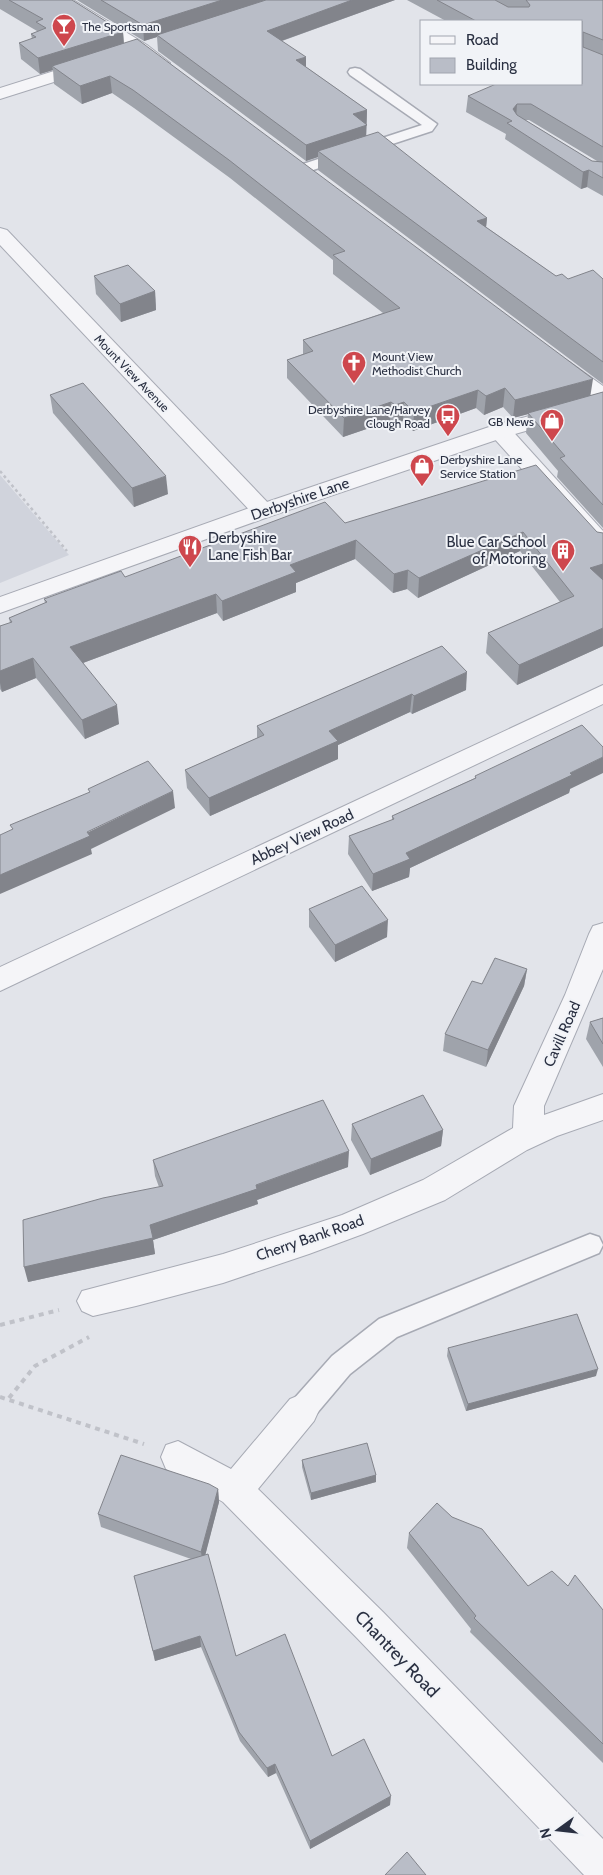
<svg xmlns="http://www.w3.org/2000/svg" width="603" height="1875" viewBox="0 0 603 1875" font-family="Cabin,sans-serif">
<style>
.built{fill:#d0d3dc}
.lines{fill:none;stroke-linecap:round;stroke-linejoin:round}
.service-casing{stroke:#a7aab4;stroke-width:3}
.minor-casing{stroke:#a7aab4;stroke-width:2}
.tertiary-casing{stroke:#a7aab4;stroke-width:2}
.path-far1{stroke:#c0c2c9;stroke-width:2.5;stroke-dasharray:3 3;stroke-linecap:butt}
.path{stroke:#c0c2c9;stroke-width:4;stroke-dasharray:5 5;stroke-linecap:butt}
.service{fill:#f5f5f8;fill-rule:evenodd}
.minor{fill:#f5f5f8;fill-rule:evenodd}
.tertiary{fill:#f5f5f8;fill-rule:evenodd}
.wall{fill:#9fa3ab;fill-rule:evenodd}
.shaded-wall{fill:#82848b}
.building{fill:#b9bdc7;stroke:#82848b}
.labels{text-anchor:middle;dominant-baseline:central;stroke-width:4;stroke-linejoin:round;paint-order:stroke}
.far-poi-label{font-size:12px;fill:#2a3042;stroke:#f1f3f7;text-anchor:start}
.far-street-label{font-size:12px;fill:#2a3042;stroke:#f1f3f7}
.street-label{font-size:15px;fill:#2a3042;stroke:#f1f3f7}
.poi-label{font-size:15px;fill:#2a3042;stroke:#f1f3f7;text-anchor:start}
.near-street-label{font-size:18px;fill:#2a3042;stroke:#f1f3f7}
</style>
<rect width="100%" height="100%" fill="#e2e4ea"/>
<path class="built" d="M0 475 69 555 0 583Z"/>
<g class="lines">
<defs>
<g id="service">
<path d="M355 68 360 69 437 124 432 131 307 172H297L295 169 297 166 422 125 350 75 348 72 350 69Z"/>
<path d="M590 1234 599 1237 603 1245 599 1253 397 1337 350 1374 312 1419 302 1423 292 1419 288 1410 292 1401 332 1356 379 1319Z"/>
</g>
<g id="minor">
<path d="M54 0H73L147 45 170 63 168 67H156L135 51 56 3Z"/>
<path d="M89 60 95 61 97 65 95 69 0 99V88Z"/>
<path d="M0 228 7 230 271 506 274 511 271 516 263 518 255 516 0 245Z"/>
<path d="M561 359 568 361 603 386V402L596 400 554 369 551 365 554 361Z"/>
<path d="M500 425 508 426 603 531V552L595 550 492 436 489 431 492 426Z"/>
<path d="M603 685V704L0 991V967Z"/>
<path d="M603 923V969L544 1106V1115L603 1094V1120L557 1136 527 1150 445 1200 363 1234 309 1254 223 1283 136 1306 93 1316 82 1311 77 1301 82 1291 223 1254 342 1215 423 1180 513 1128 514 1106 565 995 589 934 593 926Z"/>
<path d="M302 1394 314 1399 319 1410 314 1421 258 1489 383 1612 603 1839V1875H584L357 1638 223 1502 166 1469 161 1457 166 1445 178 1441 231 1469 290 1399Z"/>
</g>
<path id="tertiary" d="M603 396V409L508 436 271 516 0 613V597L255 506 492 426Z"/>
</defs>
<use href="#service" class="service-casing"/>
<use href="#minor" class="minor-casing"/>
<use href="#tertiary" class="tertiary-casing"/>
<path class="path-far1" d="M0 471 67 551"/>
<g class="path">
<path d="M0 1325 59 1310"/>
<path d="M0 1397 144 1444"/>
<path d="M9 1398 35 1366 89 1337"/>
</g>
<use href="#service" class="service"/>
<use href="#minor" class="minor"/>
<use href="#tertiary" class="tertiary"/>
</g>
<g class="wall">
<path d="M0 0H72L123 32 124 44 590 396 603 392V528L557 477 558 471 526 433 528 414 513 418 503 407 484 415 476 408 413 431 403 421 394 424 390 421 343 437 287 378V360L303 354V340L383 313 333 274V260L230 178 134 108 112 93 82 104 54 84 53 70 40 74 21 59 19 43 32 39 31 34 37 32V31L0 9Z"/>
<path d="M77 0H395L282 41 306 67 367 110 366 136 487 218 486 227 556 276 568 279H603V384L318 170V157L306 161 158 51 157 37 144 41Z"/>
<path d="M407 0H603V196L587 187 581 189 505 139 506 134 466 112 468 96 582 84V21H446ZM525 120H529L597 161H592Z"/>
<path d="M94 276 155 291 156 310 121 322 96 294Z"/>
<path d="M50 395 168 494 134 507 53 413Z"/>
<path d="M345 523 597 532 603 533V646L517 685 486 653 488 633 560 602 520 551 418 598 407 589 393 593 355 559 296 583V592L223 621 217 613 83 663 119 724 85 739 36 678 2 692 0 689V626L10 623 9 618 45 603 44 599 125 577Z"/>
<path d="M442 646 466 690 412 714 410 712 338 745V759L210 816 187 788 185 770 257 738V726Z"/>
<path d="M475 776 570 789 569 793 410 868 409 877 372 891 348 854 349 836 392 820V816L475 778Z"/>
<path d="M309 909 387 937 335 962 309 927Z"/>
<path d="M527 969 524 986 486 1067 443 1051 445 1034Z"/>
<path d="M603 1018V1067L586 1039 590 1022Z"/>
<path d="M352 1124 443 1130 441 1146 370 1175 351 1140Z"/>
<path d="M153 1160 348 1167 257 1200 258 1204 153 1240 155 1254 28 1282 159 1187 155 1176Z"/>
<path d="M448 1348 596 1376 466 1411 447 1356Z"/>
<path d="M302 1460 376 1475V1482L311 1500 302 1467Z"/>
<path d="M218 1489 219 1502 205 1555 236 1656 332 1756 390 1805 310 1849 276 1773 268 1777 240 1741 201 1647 155 1661 134 1576 191 1559 101 1527 98 1514Z"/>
<path d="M452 1517 528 1586H568L603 1610V1763L470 1632 471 1629 407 1548 409 1533Z"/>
</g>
<g class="shaded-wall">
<path d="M222 0H272L157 35V37L144 41 143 25Z"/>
<path d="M352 0H395L267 46V31Z"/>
<path d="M123 32 124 47 52 66 53 70 40 74 38 58Z"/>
<path d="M306 57V73L296 60Z"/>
<path d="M110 76 112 93 82 104 80 86Z"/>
<path d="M517 104 516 120 513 109Z"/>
<path d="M367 110 366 141 318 151V157L306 161V145L353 114Z"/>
<path d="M589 170 587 187 581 189 583 172Z"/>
<path d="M487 218 485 237 477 221Z"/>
<path d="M155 291 156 310 121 322 120 304Z"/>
<path d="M593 379 590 398 513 418 515 400Z"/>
<path d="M505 388 503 407 484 415 486 396Z"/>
<path d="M478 390 476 408 413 431 414 412Z"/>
<path d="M391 402 390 421 343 437 344 418Z"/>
<path d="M404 402 403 421 394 424 395 405Z"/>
<path d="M166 476 168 494 134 507 132 488Z"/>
<path d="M523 532 520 551 418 598 419 578Z"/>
<path d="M356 540 355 559 296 583V592L223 621 222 601 290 565Z"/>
<path d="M603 564V583L590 568Z"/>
<path d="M408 570 407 589 393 593 394 574Z"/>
<path d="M216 594 217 613 72 667 70 647Z"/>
<path d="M603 628V646L517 685 519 665Z"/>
<path d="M33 658 36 678 2 692 0 683V671Z"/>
<path d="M467 672 466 690 412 714 414 696Z"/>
<path d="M412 694 410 712 338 745V759L210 816 209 798 329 731Z"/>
<path d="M117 705 119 724 85 739 82 720Z"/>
<path d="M603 757V773L570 789 569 793 410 868 409 877 372 891 373 874 406 853Z"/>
<path d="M173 791 175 808 91 849 92 854 0 894V875Z"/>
<path d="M388 920 387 937 335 962V945Z"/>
<path d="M527 969 524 986 486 1067 488 1050Z"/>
<path d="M443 1130 441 1146 370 1175 371 1159Z"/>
<path d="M349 1151 348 1167 257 1200 258 1204 153 1240 155 1254 28 1282 24 1267 150 1225Z"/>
<path d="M598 1369 596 1376 466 1411 468 1404Z"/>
<path d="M376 1475V1482L311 1500V1493Z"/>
<path d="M218 1489 219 1502 203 1564 201 1552Z"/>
<path d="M200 1636 201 1647 155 1661 153 1651Z"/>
<path d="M275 1764 276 1773 268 1777 267 1768Z"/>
<path d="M391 1796 390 1805 310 1849V1841Z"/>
</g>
<g class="building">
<path d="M9 0H72L123 32 38 58 19 43 36 37 31 34 46 28 36 22 43 19Z"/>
<path d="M101 0H222L143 25Z"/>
<path d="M266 0H352L267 31 306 57 296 60 367 110 353 114 367 125 306 145 157 35Z"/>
<path d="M437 0H495L508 7H529L530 5 526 0H603V40L583 32V47L603 55V147L531 104H517L513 109 517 115 592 161 603 162V178L589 170 583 172 507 123 512 121 468 96 496 84H582V21H476Z"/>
<path d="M137 39 593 379 515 400 505 388 486 396 478 390 414 412 404 402 395 405 391 402 344 418 287 360 313 351 303 340 400 308 333 255 345 251 229 160 133 90 110 76 80 86 52 66Z"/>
<path d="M378 132 487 218 477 221 556 276 562 274 568 279 593 270 603 279V362L318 151Z"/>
<path d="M128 265 155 291 120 304 94 276Z"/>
<path d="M83 383 166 476 132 488 50 395Z"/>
<path d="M603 392V505L560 458 565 456 528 413Z"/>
<path d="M536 465 597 532 603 533V564L590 568 603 580V628L519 665 488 633 574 596 523 532 419 578 408 570 394 574 356 540 290 565 296 572 222 601 216 594 70 647 117 705 82 720 33 658 0 671V626L12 622 9 618 47 602 44 599 121 571 125 577 325 502 345 523Z"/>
<path d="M442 646 467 672 414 696 412 694 329 731 338 741 209 798 185 770 264 735 257 726Z"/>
<path d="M582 725 603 747V757L570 773 572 775 406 853 410 859 373 874 349 836 394 819 392 816 476 778 475 776Z"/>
<path d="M148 761 173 791 87 832 90 836 0 875V835L13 829 10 825 90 792 88 789Z"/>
<path d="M362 886 388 920 335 945 309 909Z"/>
<path d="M495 958 527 969 488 1050 445 1034 472 981 482 984Z"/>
<path d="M603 1018V1044L590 1022Z"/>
<path d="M423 1095 443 1130 371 1159 352 1124Z"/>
<path d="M323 1100 349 1151 256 1185 257 1189 150 1225 153 1238 24 1267 23 1220 103 1198 163 1186 153 1160Z"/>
<path d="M577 1314 598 1369 468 1404 448 1348Z"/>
<path d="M367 1443 376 1475 311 1493 302 1460Z"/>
<path d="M121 1455 209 1484 218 1489 201 1552 98 1514Z"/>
<path d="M437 1503 452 1517 482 1529 528 1586 552 1571 568 1586 575 1575 603 1610V1744L474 1618 476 1616 409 1533Z"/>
<path d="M208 1554 236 1656 285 1634 332 1756 364 1739 391 1796 310 1841 275 1764 267 1768 239 1732 200 1636 153 1651 134 1576Z"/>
<path d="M407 1852 426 1875H385Z"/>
</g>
<defs>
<symbol id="bar-pin" viewBox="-11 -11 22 30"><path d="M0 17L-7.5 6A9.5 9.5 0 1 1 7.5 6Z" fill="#ce474d" stroke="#f1f3f7"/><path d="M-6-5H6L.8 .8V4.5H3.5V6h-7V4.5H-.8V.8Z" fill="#fff"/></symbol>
<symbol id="church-pin" viewBox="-11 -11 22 30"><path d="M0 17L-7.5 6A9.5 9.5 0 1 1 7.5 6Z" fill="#ce474d" stroke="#f1f3f7"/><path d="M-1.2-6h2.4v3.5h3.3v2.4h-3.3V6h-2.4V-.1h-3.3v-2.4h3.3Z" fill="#fff"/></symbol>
<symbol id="bus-pin" viewBox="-11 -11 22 30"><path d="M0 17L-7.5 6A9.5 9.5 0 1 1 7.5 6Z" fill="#ce474d" stroke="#f1f3f7"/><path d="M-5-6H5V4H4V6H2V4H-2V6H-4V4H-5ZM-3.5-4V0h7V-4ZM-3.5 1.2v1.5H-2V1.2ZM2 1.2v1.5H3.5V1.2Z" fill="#fff"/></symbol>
<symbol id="shop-pin" viewBox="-11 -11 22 30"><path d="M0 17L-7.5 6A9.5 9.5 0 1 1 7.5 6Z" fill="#ce474d" stroke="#f1f3f7"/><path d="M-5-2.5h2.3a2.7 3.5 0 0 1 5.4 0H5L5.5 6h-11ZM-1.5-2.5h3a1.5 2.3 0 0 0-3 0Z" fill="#fff"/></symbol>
<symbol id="restaurant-pin" viewBox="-11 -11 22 30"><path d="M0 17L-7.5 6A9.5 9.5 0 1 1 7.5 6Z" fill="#ce474d" stroke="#f1f3f7"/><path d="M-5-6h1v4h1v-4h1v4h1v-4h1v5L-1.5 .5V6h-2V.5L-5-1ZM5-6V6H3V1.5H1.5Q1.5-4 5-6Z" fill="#fff"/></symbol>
<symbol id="building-pin" viewBox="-11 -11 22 30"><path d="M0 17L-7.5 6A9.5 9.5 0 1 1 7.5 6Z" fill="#ce474d" stroke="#f1f3f7"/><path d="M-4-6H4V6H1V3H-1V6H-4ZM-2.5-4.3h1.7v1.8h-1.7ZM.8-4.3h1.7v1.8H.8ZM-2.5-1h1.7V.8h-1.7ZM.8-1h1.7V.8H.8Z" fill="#fff"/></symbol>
</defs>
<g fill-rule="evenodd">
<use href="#bar-pin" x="50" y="12" width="28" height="38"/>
<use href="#church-pin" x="340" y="349" width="28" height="38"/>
<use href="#bus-pin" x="434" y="402" width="28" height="38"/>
<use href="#shop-pin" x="538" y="407" width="28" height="38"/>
<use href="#shop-pin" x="408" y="452" width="28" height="38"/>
<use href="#restaurant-pin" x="176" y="533" width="28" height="38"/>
<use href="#building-pin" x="549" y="537" width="28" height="38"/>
</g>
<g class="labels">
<g class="far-poi-label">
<text x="82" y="26">The Sportsman</text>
<text x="372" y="356">Mount View<tspan x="372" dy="14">Methodist Church</tspan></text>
<text x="430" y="409" text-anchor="end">Derbyshire Lane/Harvey<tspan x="430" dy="14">Clough Road</tspan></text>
<text x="534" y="421" text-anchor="end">GB News</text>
<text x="440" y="459">Derbyshire Lane<tspan x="440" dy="14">Service Station</tspan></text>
</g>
<g class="far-street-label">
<text transform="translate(132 373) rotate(46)">Mount View Avenue</text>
</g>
<g class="street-label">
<text transform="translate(300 499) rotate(-19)">Derbyshire Lane</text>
<text transform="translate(302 837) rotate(-25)">Abbey View Road</text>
<text transform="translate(562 1034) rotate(-66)">Cavill Road</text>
<text transform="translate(310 1238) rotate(-19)">Cherry Bank Road</text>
</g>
<g class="poi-label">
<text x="208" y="538">Derbyshire<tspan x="208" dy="17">Lane Fish Bar</tspan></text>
<text x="546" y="542" text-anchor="end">Blue Car School<tspan x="546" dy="17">of Motoring</tspan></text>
</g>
<g class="near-street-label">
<text transform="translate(397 1654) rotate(46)">Chantrey Road</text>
</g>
</g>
<rect x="420" y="20" width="162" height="65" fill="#f1f3f7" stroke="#a1a5af"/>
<rect x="430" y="36" width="25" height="8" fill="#f5f5f8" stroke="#a1a5af"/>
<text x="466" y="45" font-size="15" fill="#2a3042">Road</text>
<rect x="430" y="58" width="25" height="15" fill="#b9bdc7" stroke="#a1a5af"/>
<text x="466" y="70" font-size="15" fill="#2a3042">Building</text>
<g transform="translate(558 1830) rotate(255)" stroke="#f1f3f7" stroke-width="4" paint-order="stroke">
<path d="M0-4L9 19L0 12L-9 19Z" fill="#2a3042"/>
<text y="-8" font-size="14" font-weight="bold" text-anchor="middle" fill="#2a3042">N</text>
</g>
</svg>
